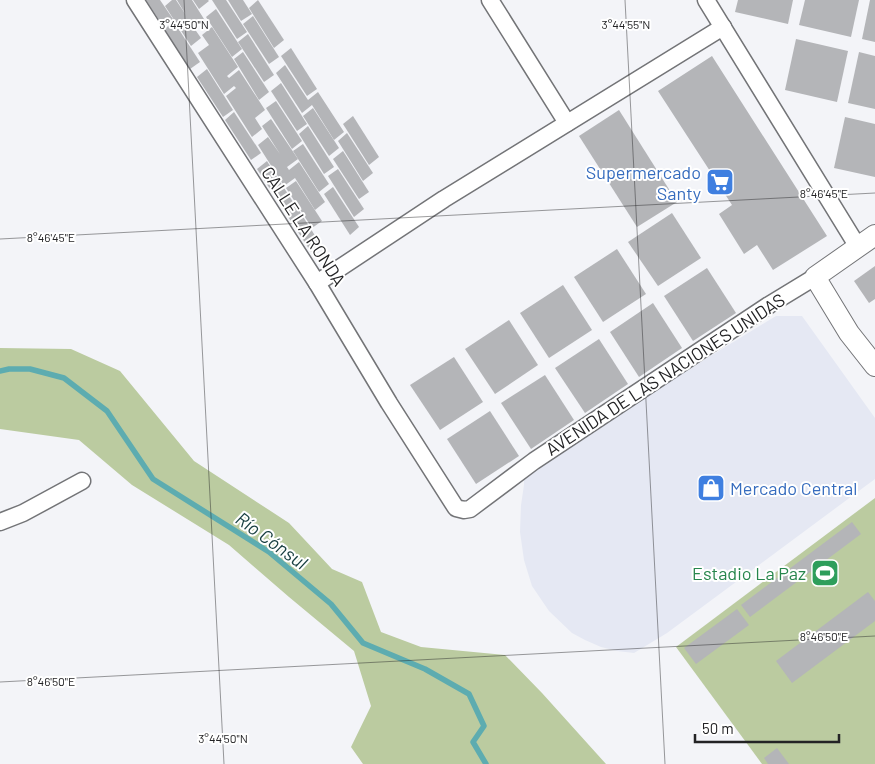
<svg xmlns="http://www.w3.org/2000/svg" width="875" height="764" viewBox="0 0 875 764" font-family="Barlow,sans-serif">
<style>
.built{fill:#e5e8f3}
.green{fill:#bbcba0}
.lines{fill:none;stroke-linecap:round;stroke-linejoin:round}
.stream{stroke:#5dacb0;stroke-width:5.5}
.building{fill:#b4b5b8}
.minor-casing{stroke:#737477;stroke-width:19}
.tertiary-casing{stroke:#737477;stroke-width:22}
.minor{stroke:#fff;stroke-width:16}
.tertiary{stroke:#fff;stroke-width:20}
.ticks{fill:none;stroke:#232325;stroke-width:1;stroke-opacity:0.45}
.labels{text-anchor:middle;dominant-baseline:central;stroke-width:4;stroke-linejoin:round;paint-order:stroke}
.shop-label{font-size:18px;fill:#366cbe;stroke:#fff;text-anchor:end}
.street-label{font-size:18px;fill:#232325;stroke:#fff}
.leisure-label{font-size:18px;fill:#27864d;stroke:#fff;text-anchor:end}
.water-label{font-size:19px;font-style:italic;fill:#163d3f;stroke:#fff}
.ticks-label{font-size:12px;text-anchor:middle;fill:#232325;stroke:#fff;stroke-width:4;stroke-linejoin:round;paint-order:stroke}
</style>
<rect width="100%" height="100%" fill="#f3f4f8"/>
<path class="built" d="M776 316H802L875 418V479L667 633 634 653 617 651 601 647 585 640 572 633 549 611 532 586 524 560 520 532 521 505 524 485V477L531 466Z"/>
<g class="green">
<path d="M0 348 71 349 120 371 194 461 289 523 332 569 362 582 381 632 421 647 505 655 542 693 606 764H363L351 747 371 706 354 651 289 597 229 545 132 485 79 440 0 429Z"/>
<path d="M875 498V764H762L676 647Z"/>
</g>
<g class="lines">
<path class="stream" d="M0 371 9 369H30L64 378 107 411 153 479 269 552 331 604 363 643 425 669 469 694 484 726 473 742 486 764"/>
</g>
<g class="building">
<path d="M146 0H160L173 19 163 26Z"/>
<path d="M172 0H176L186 15 177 0H192L204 19 194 28 201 38 191 46 165 6Z"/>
<path d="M193 0H208L209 1 199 9Z"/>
<path d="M212 0H226L247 32 237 39Z"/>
<path d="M228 0H243L252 14 241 21Z"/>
<path d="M258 0 284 40 274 48 249 8Z"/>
<path d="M738 0H793L788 24 735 12Z"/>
<path d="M805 0H859L851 37 799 25Z"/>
<path d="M870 0H875V42L862 39Z"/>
<path d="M216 9 242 49 232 57 206 17Z"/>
<path d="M253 16 279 57 269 64 243 24Z"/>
<path d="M174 22 200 62 190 69 164 29Z"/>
<path d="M212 27 238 67 227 76 229 78 239 70 265 110 255 118 262 129 252 137 226 96 236 88 234 86 224 94 198 53 209 45 202 35Z"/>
<path d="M248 34 274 75 264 82 238 42Z"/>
<path d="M796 39 848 51 837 102 785 90Z"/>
<path d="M291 48 317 89 307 96 281 56Z"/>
<path d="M243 52 269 92 259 100 234 59Z"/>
<path d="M859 52 875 56V109L848 103Z"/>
<path d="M712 56 827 236 773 270 757 245 744 254 719 214 732 205 658 91Z"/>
<path d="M285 65 308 100 318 92 344 132 334 140 312 105 302 113 276 73Z"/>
<path d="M207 69 233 110 223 117 197 77Z"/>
<path d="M281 83 307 124 297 131 271 91Z"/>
<path d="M276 101 302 141 292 149 266 108Z"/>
<path d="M313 108 339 148 329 156 303 116Z"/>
<path d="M619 110 677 202 637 227 579 136Z"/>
<path d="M234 112 261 153 251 160 225 120Z"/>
<path d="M353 116 379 157 369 165 343 124Z"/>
<path d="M845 117 875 124V177L834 168Z"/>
<path d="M271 119 298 159 287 167 289 170 299 162 325 202 315 210 295 178 284 186 258 145 268 137 280 154 262 126Z"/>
<path d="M308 126 334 167 324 174 299 134Z"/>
<path d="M347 133 373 173 363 181 338 141Z"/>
<path d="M303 144 329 184 319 192 293 151Z"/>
<path d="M343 151 369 192 359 199 333 159Z"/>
<path d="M267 161 293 202 283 209 257 169Z"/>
<path d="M338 169 364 209 354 217 328 176Z"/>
<path d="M296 181 322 221 312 228 286 188Z"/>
<path d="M333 187 359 227 350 235 324 194Z"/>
<path d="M295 204 321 245 311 252 285 212Z"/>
<path d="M672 213 701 258 658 286 628 242Z"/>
<path d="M617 249 646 294 603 322 574 277Z"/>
<path d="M875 266V299L869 303 854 281Z"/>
<path d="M707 268 736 313 693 341 664 296Z"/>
<path d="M563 285 592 330 549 358 520 313Z"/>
<path d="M653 303 682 348 639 377 610 332Z"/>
<path d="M509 320 538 365 495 394 465 349Z"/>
<path d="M599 339 628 384 585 413 555 368Z"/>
<path d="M454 357 483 402 440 430 410 385Z"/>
<path d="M545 375 574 420 531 449 501 403Z"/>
<path d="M490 411 519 456 476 484 447 439Z"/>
<path d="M852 522 861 534 750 617 741 605Z"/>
<path d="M868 592 875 601V621L792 683 776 661Z"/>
<path d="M737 609 749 625 696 664 684 648Z"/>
<path d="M777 748 789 764H768L764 758Z"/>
</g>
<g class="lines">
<defs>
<g id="minor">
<path d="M135 0 317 283 389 403 456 508 464 510 470 509 534 461 769 305 815 277"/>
<path d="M490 0 567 123"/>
<path d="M706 0 858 247"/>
<path d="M317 283 444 199 723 27"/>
<path d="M0 522 23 513 82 481"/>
</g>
<path id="tertiary" d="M875 235 815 277 849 333 875 366"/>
</defs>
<use href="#minor" class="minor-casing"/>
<use href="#tertiary" class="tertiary-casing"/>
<use href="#minor" class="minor"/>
<use href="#tertiary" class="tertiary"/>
</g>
<path class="ticks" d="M184 0 224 764M625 0 665 764M0 239 875 193M0 682 875 636"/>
<defs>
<symbol id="supermarket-square" viewBox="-11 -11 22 22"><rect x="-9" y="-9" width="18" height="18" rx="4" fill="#3f7fe0" stroke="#fff"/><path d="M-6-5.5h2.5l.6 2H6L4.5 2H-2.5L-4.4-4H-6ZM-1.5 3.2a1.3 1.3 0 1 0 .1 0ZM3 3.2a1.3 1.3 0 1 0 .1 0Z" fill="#fff"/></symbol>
<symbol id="shop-square" viewBox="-11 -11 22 22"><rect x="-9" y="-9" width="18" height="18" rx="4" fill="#3f7fe0" stroke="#fff"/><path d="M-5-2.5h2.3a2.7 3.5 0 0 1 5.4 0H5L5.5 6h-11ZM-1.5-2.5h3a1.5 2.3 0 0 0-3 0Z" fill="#fff"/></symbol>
<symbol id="stadium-square" viewBox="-11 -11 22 22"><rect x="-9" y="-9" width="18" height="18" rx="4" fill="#2e9e5b" stroke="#fff"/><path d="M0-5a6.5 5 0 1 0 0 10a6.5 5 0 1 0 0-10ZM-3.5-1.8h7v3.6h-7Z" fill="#fff"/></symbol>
</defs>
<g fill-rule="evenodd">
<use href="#supermarket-square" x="704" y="166" width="32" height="32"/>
<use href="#shop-square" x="695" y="472" width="32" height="32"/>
<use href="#stadium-square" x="809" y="557" width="32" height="32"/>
</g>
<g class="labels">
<g class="shop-label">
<text x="701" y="172">Supermercado<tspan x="701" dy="21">Santy</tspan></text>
<text x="730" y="488" text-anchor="start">Mercado Central</text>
</g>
<g class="street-label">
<text transform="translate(304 226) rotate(57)">CALLE LA RONDA</text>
<text transform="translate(665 374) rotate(-33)">AVENIDA DE LAS NACIONES UNIDAS</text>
</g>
<g class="leisure-label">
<text x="806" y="573">Estadio La Paz</text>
</g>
<g class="water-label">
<text transform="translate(272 540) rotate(36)">Río Cónsul</text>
</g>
</g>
<g class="ticks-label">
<text x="184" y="29">3°44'50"N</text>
<text x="626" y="29">3°44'55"N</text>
<text x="824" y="198">8°46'45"E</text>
<text x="51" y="242">8°46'45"E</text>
<text x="824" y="641">8°46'50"E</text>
<text x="51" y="686">8°46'50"E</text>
<text x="223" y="743">3°44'50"N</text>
</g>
<path d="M695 734v8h144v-8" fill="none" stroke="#232325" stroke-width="2.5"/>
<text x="702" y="734" font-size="15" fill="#232325" stroke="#ffffff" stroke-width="4" paint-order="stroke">50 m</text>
</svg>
